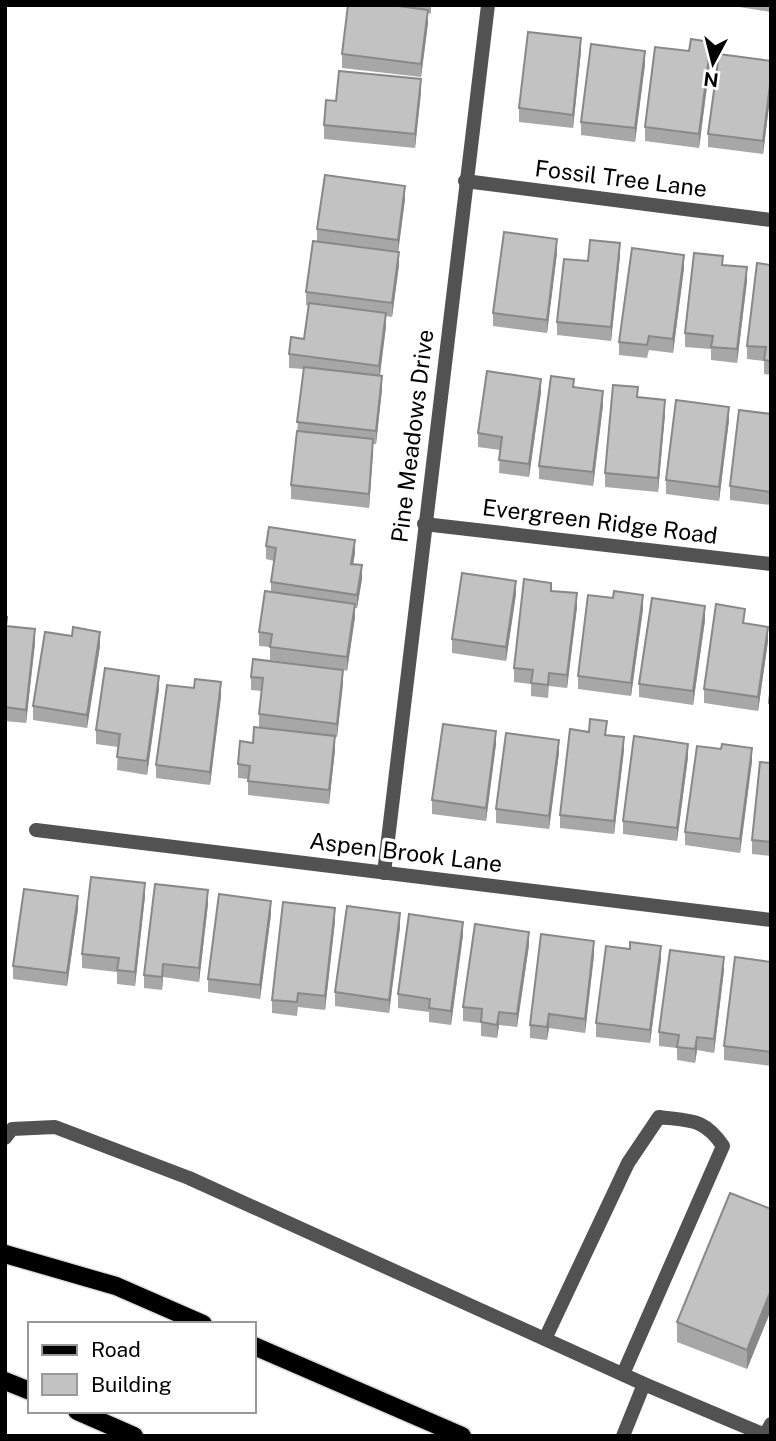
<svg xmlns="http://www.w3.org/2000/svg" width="776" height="1441" viewBox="0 0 776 1441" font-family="'Public Sans',sans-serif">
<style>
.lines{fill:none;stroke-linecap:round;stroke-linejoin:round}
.primary-casing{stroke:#dbdbdb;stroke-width:21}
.service{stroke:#525252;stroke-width:14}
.minor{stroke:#525252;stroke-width:14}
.primary{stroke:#000;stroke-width:18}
.wall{fill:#a7a7a7}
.shaded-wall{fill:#888}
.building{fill:#c2c2c2;stroke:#888;stroke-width:2}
.labels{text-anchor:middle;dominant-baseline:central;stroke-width:7;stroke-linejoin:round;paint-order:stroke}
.street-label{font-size:23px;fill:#000;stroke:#fff}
</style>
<rect width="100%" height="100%" fill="#fff"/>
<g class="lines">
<defs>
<g id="primary">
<path d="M5 1254 116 1286 203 1324"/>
<path d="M254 1346 462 1436"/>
<path d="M5 1381 30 1391"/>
<path d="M77 1411 134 1436"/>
</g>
</defs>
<use href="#primary" class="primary-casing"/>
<g class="service">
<path d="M5 1138 12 1129 55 1127 189 1178 644 1384 765 1435 771 1424"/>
<path d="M545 1339 628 1163 659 1117C691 1121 704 1118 723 1146L623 1374"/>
<path d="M623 1436 644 1384"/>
</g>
<g class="minor">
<path d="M465 181 771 220"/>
<path d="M424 524 771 564"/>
<path d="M36 830 771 920"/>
<path d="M384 873 488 5"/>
</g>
<use href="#primary" class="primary"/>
</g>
<g class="wall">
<path d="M348 5H431V14L428 13V23L421 77 342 68V54Z"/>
<path d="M727 5H771V12Z"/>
<path d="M581 51 573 128 519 122V108Z"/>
<path d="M689 51 711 55 699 148 645 141V127Z"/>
<path d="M771 61V90L763 154 708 147V134Z"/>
<path d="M645 64 635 142 581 135V122Z"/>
<path d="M421 92 415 148 324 139V125L336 101Z"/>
<path d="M405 199 398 252 399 265 392 317 386 316V326L380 376 382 389 376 444H373L369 508 291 499V485L304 369 289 368V354L304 339 309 306 306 305V292L317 241V229Z"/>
<path d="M557 253 547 333 493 326V313Z"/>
<path d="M620 256 611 341 557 335V322L588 261Z"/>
<path d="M723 265 747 281 737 363 711 360V349L685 347V333Z"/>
<path d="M771 265V375L764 374V361L747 359V346Z"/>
<path d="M684 268 673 353 649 350 647 358 619 355V342Z"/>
<path d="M574 387 603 405 593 486 539 479V466Z"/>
<path d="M541 392 529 477 499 473 500 450 478 447V433Z"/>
<path d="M665 414 658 492 605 487V473Z"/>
<path d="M771 414V505L730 500V486Z"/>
<path d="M729 420 719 501 666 494V480Z"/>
<path d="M266 546 355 553 353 564 362 579 357 608H355V617L347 671 343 670V683L337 737H335V750L329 804 248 795V779L238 778V764L253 743 259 728V714L262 691 251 690V677L304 665 270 660V647L259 646V632L271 592V582L274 561 266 559Z"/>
<path d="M551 591 577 607 567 688 549 686 548 698 531 696V684L514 682V668Z"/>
<path d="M516 594 506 661 452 653V639Z"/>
<path d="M643 609 631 696 578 689V676Z"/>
<path d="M5 617 7 626 35 643 26 723 5 721Z"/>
<path d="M705 620 693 705 639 697V684Z"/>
<path d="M745 624 768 641 758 711 704 703V689Z"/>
<path d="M100 646 87 728 33 720V706Z"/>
<path d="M771 684V717H769Z"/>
<path d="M159 689 147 775 117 770 118 747 96 744V730Z"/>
<path d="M221 696 210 785 156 778V765Z"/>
<path d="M607 735 624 750 614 834 560 828V815Z"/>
<path d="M496 744 486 821 432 814V800Z"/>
<path d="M721 749 752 761 740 853 685 845V832Z"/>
<path d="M559 753 549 829 496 823V809Z"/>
<path d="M688 757 677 841 623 834V821Z"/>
<path d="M771 763V856L752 854V840Z"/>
<path d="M145 896 135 986 117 984V972L82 968V954Z"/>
<path d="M208 904 199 982 163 977 162 990 144 988V975Z"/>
<path d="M78 909 67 986 13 979V966Z"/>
<path d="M271 914 260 999 208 992V979Z"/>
<path d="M335 921 325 1010 298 1007 297 1016 272 1013V1000Z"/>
<path d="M400 927 389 1013 335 1006V992Z"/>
<path d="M463 935 451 1025 429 1022V1012L398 1008V994Z"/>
<path d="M529 945 517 1027 499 1025 497 1038 481 1036V1023L463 1021V1007Z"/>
<path d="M594 955 585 1033 549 1028 547 1040 530 1038V1025Z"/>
<path d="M661 959 650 1043 596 1037V1023Z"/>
<path d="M771 962V1066L724 1060V1046Z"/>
<path d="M724 970 714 1053 697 1050 695 1063 677 1060V1048L659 1046V1032Z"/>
<path d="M771 1209V1310L747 1369 677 1342V1322Z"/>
</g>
<g class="shaded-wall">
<path d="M428 10V23L421 77V64Z"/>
<path d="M581 38V51L573 128V115Z"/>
<path d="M711 42V55L699 148V134Z"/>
<path d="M645 51V64L635 142V128Z"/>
<path d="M771 77V90L763 154V141Z"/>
<path d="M421 79V92L415 148V134Z"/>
<path d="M405 186V199L398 253V240Z"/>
<path d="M557 239V253L547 333V320Z"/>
<path d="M620 243V256L611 341V327Z"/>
<path d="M399 252V265L392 317V303Z"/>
<path d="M684 255V268L673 353V339Z"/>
<path d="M747 267V281L737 363V349Z"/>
<path d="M386 313V326L379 380V366Z"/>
<path d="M382 376V389L376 444V431Z"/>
<path d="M541 379V392L529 477V464Z"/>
<path d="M603 391V405L593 486V472Z"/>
<path d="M665 400V414L658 492V478Z"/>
<path d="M729 407V420L719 501V487Z"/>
<path d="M373 439V453L369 508V494Z"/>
<path d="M355 540V553L351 577V564Z"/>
<path d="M362 565V579L357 608V595Z"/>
<path d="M516 581V594L506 661V647Z"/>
<path d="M577 593V607L567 688V675Z"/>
<path d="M643 595V609L631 696V683Z"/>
<path d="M355 604V617L347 671V657Z"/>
<path d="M705 606V620L693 705V691Z"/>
<path d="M768 627V641L758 711V697Z"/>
<path d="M35 629V643L26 723V710Z"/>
<path d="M100 632V646L87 728V715Z"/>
<path d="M343 670V683L337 737V724Z"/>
<path d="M159 676V689L147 775V761Z"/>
<path d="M221 682V696L210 785V772Z"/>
<path d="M496 731V744L486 821V808Z"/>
<path d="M335 736V750L329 804V790Z"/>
<path d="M624 737V750L614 834V821Z"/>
<path d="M559 740V753L549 829V816Z"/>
<path d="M688 744V757L677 841V828Z"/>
<path d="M752 748V761L740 853V839Z"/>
<path d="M145 883V896L135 986V972Z"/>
<path d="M7 885V898L5 915V901Z"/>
<path d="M208 890V904L199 982V968Z"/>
<path d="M78 896V909L67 986V973Z"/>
<path d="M271 901V914L260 999V985Z"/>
<path d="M335 908V921L325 1010V996Z"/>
<path d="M400 913V927L389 1013V1000Z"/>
<path d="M463 922V935L451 1025V1011Z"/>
<path d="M529 932V945L517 1027V1014Z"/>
<path d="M594 941V955L585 1033V1019Z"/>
<path d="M661 946V959L650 1043V1030Z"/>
<path d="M724 957V970L714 1053V1039Z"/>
<path d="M163 964V977L162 990V977Z"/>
<path d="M499 1012V1025L497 1038V1025Z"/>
<path d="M549 1014V1028L547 1040V1027Z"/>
<path d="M697 1037V1050L695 1063V1049Z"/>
<path d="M771 1290V1310L747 1369V1350Z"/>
</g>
<g class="building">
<path d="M348 5H391L428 10 421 64 342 54Z"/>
<path d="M528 32 581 38 573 115 519 108Z"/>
<path d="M691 39 711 42 699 134 645 127 655 47 689 51Z"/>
<path d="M591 44 645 51 635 128 581 122Z"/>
<path d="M719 54 771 61V77L763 141 708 134Z"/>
<path d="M339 71 421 79 415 134 324 125 326 100 336 101Z"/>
<path d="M325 175 405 186 398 240 317 229Z"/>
<path d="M504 232 557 239 547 320 493 313Z"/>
<path d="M590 240 620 243 611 327 557 322 564 259 588 261Z"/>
<path d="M313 241 399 252 392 303 306 292Z"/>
<path d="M632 248 684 255 673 339 649 336 647 345 619 342Z"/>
<path d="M694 253 723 256 722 265 747 267 737 349 711 347 713 336 685 333Z"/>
<path d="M757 263 771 265V361L764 360 766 347 747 346Z"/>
<path d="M309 303 386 313 379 366 289 354 291 337 304 339Z"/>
<path d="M304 367 382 376 376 431 297 422Z"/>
<path d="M487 371 541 379 529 464 499 460 502 437 478 433Z"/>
<path d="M551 376 574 379 573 387 603 391 593 472 539 466Z"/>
<path d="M613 385 638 387 637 397 665 400 658 478 605 473Z"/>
<path d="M676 400 729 407 719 487 666 480Z"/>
<path d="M739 410 771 414V492L730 486Z"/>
<path d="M297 431 373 439 369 494 291 485Z"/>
<path d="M269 527 355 540 351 564 362 565 357 595 271 582 276 548 266 546Z"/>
<path d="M462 573 516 581 506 647 452 639Z"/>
<path d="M524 579 551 583V591L577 593 567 675 549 673 548 685 531 683 533 670 514 668Z"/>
<path d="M265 591 355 604 347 657 270 647 272 634 259 632Z"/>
<path d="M614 591 643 595 631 683 578 676 588 595 613 598Z"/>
<path d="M652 598 705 606 693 691 639 684Z"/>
<path d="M716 604 745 609 743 623 768 627 758 697 704 689Z"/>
<path d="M5 617H7L6 626 35 629 26 710 5 707Z"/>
<path d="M73 627 100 632 87 715 33 706 45 632 72 636Z"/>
<path d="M253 659 343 670 337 724 259 714 263 678 251 677Z"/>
<path d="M105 668 159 676 147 761 117 757 120 734 96 730Z"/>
<path d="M195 679 221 682 210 772 156 765 167 685 194 688Z"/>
<path d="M771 684V704L769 703Z"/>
<path d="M590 719 607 721 605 735 624 737 614 821 560 815 570 729 589 732Z"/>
<path d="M443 724 496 731 486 808 432 800Z"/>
<path d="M254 727 335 736 329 790 248 781 250 766 238 764 240 741 253 743Z"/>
<path d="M506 733 559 740 549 816 496 809Z"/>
<path d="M634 736 688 744 677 828 623 821Z"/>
<path d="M722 744 752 748 740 839 685 832 697 746 721 749Z"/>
<path d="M760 762 771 763V842L752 840Z"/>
<path d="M91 877 145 883 135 972 117 970 119 958 82 954Z"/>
<path d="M155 884 208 890 199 968 163 964 162 977 144 975Z"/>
<path d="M24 889 78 896 67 973 13 966Z"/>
<path d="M219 894 271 901 260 985 208 979Z"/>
<path d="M283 902 335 908 325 996 298 993 297 1002 272 1000Z"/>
<path d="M347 906 400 913 389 1000 335 992Z"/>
<path d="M409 914 463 922 451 1011 429 1008 430 999 398 994Z"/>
<path d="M475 924 529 932 517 1014 499 1012 497 1025 481 1022 482 1009 463 1007Z"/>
<path d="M541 934 594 941 585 1019 549 1014 547 1027 530 1025Z"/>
<path d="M630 942 661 946 650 1030 596 1023 606 946 630 949Z"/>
<path d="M670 950 724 957 714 1039 697 1037 695 1049 677 1047 679 1035 659 1032Z"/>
<path d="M735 957 771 962V1052L724 1046Z"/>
<path d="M730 1193 771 1209V1290L747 1350 677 1322Z"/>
</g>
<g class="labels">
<g class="street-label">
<text transform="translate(621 178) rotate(7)">Fossil Tree Lane</text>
<text transform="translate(412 436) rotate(-83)">Pine Meadows Drive</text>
<text transform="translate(600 521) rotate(7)">Evergreen Ridge Road</text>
<text transform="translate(406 852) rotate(7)">Aspen Brook Lane</text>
</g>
</g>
<rect width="776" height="1441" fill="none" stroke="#000000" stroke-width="14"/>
<rect x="28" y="1322" width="228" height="91" fill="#ffffff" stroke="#999999" stroke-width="2"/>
<rect x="42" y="1345" width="35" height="10" fill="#000000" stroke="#999999" stroke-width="2"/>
<text x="91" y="1357" font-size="21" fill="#000000">Road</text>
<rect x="42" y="1374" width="35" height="21" fill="#c2c2c2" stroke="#999999" stroke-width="2"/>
<text x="91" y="1392" font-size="21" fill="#000000">Building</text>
<g transform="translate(713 63) rotate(187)" stroke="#ffffff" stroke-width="5" paint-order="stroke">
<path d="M0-5L12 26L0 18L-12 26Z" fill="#000000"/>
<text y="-10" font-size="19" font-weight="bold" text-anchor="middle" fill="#000000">N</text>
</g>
</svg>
